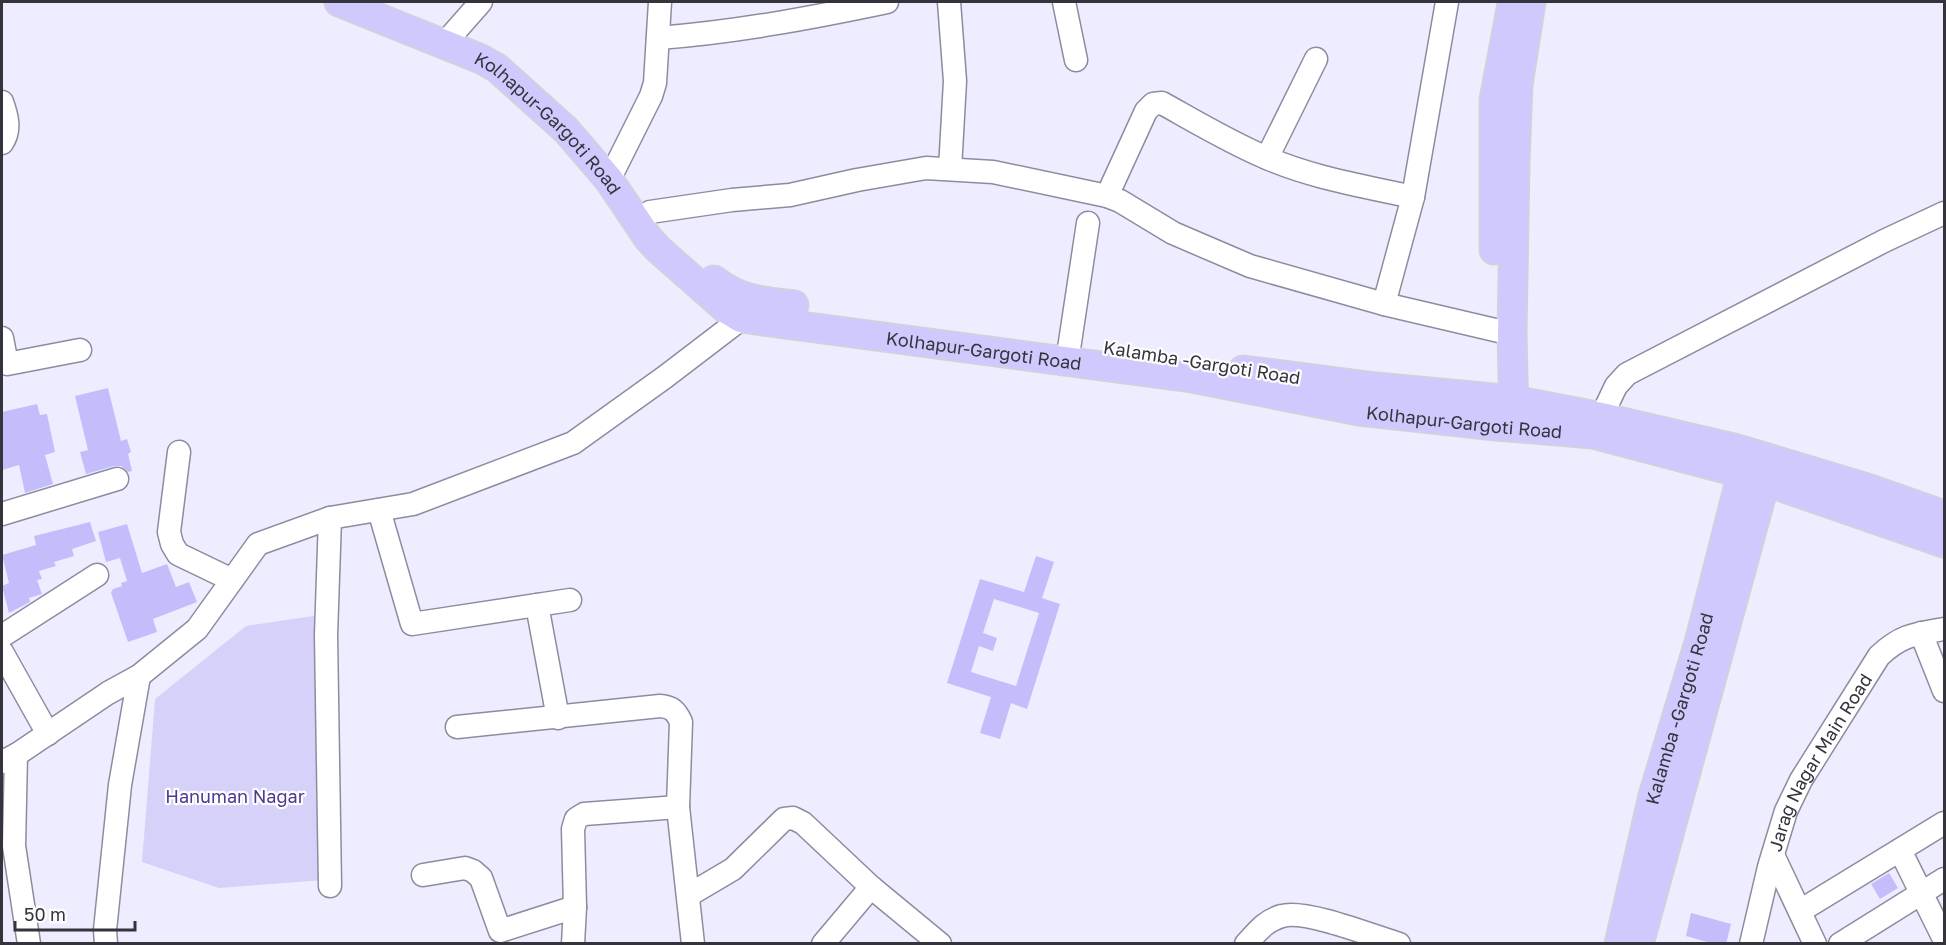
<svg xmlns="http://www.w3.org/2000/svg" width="1946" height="945" viewBox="0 0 1946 945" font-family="'Golos Text',sans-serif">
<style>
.green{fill:#d5d1f9}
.building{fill:#c4bdfb;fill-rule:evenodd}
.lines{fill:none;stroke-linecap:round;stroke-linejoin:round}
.minor-casing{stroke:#8d8c9f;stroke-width:25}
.major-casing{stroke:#d3d2d4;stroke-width:31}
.minor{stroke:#fff;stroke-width:22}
.major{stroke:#d0c9fe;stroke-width:28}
.labels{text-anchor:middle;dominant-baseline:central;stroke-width:4.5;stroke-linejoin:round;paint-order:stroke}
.street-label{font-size:18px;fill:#35343c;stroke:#fdfdfd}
.park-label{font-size:18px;fill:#4d3a91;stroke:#fdfdfd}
</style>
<rect width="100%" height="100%" fill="#eeedff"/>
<path class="green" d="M320 615 324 880 219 888 142 862 155 699 246 626Z"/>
<g class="building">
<path d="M108 388 121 441 127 439 131 452 128 454 132 471 128 472 121 466H114L86 474 80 452 88 450 75 396Z"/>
<path d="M37 404 40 415 47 414 55 452 45 455 53 484 25 493 19 465 2 470V412Z"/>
<path d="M90 522 96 541 72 549 74 556 54 562 56 566 39 571 42 579 37 580 42 594 29 598 30 602 9 613 2 586 9 583 2 555 36 545 34 536Z"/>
<path d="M127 524 142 573 167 564 176 587 189 582 197 602 153 619 157 632 128 642 111 593 113 589 122 586 121 583 127 581 120 558 106 562 98 532Z"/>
<path d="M1036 556 1054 562 1042 598 1060 604 1027 709 1011 703 1000 739 980 733 991 697 947 683 980 579 1024 592ZM994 599 1039 613 1016 686 971 672 979 646 993 651 997 638 983 633Z"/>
<path d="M1889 873 1898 888 1880 899 1871 884Z"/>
<path d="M1691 913 1731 924 1726 944H1714L1686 936Z"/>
</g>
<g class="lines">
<defs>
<g id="minor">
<path d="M949 2 955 81 950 169"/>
<path d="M1064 2 1076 60"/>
<path d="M1447 2 1413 197 1384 304 1512 334"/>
<path d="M658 38C736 32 811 18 887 2"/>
<path d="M444 44 481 2"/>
<path d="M2 102C7 116 11 130 2 143"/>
<path d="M1267 158 1316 59"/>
<path d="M609 180 651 96 655 83 660 2"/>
<path d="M1107 196 1146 111 1153 104 1162 103C1196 122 1231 143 1267 158 1313 178 1364 186 1413 197"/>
<path d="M650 212 732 200 790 195 857 180 926 168 993 172 1107 196 1120 201 1173 233 1250 266 1384 304"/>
<path d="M2 338 7 364 80 350"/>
<path d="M1067 362 1088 223"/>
<path d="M1595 430 1616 386 1627 374 1884 241 1944 213"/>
<path d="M179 452 169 532 172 544 178 554 232 580"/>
<path d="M379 510 412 624 570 600"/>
<path d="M2 514 117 479"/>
<path d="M537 605 558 718"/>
<path d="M1921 633 1944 691"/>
<path d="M2 636 97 575"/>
<path d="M2 652 48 734"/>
<path d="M457 727 660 706C672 707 676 711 681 722L678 807 693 944"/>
<path d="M16 755 14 846 29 944"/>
<path d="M2 762 16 755 108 693 139 676 197 629 258 544 330 518 413 504 573 443 665 377 754 309"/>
<path d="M1900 850 1944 939"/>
<path d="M1773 855 1815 944"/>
<path d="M423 875 465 868 473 871 481 878 500 931 575 907"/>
<path d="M330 886 326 635 330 518"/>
<path d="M689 895 733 869 784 819 793 818 803 823 871 887 940 944"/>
<path d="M1800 911 1944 823"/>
<path d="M106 944 105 930 120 785 139 676"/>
<path d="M573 944 575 907 573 829 576 819 584 814 678 807"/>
<path d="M823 944 871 887"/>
<path d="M1246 944C1257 932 1266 920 1282 916 1305 909 1373 936 1399 944"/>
<path id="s1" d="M1751 944 1769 867 1786 811 1801 780 1879 656C1901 635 1915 634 1944 629"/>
<path d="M1840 944 1944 879"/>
</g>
<g id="major">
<path id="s2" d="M339 2 481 59 497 68 566 130 609 180 648 238 658 249 726 309 741 318 1192 378 1359 411 1496 426 1593 434 1741 473 1944 543"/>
<path d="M1494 250V100L1512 4"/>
<path d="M714 280C741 301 762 301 794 305"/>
<path d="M1243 370 1376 387 1514 400 1601 417 1734 448 1864 487 1944 515"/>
<path d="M1514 418 1512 334 1515 162 1518 85 1531 2"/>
<path id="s3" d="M1619 944 1653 796 1700 639 1746 457"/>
<path d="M1639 944 1770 464"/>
</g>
</defs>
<use href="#minor" class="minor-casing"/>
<use href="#major" class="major-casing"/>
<use href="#minor" class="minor"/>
<use href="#major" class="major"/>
</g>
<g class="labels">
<g class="street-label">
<text stroke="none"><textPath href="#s2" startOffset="246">Kolhapur-Gargoti Road</textPath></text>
<text stroke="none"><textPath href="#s2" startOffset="768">Kolhapur-Gargoti Road</textPath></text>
<text transform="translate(1202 362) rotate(9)">Kalamba -Gargoti Road</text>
<text stroke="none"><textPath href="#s2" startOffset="1254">Kolhapur-Gargoti Road</textPath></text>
<text stroke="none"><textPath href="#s3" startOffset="243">Kalamba -Gargoti Road</textPath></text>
<text stroke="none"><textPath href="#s1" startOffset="196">Jarag Nagar Main Road</textPath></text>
</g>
<g class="park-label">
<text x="235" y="796">Hanuman Nagar</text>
</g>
</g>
<rect width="1946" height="945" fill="none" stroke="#35343c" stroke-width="6"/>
<path d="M15 921v9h120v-9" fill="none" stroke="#35343c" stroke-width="3"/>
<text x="24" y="921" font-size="18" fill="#35343c" stroke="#fdfdfd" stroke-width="4.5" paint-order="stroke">50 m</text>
</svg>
